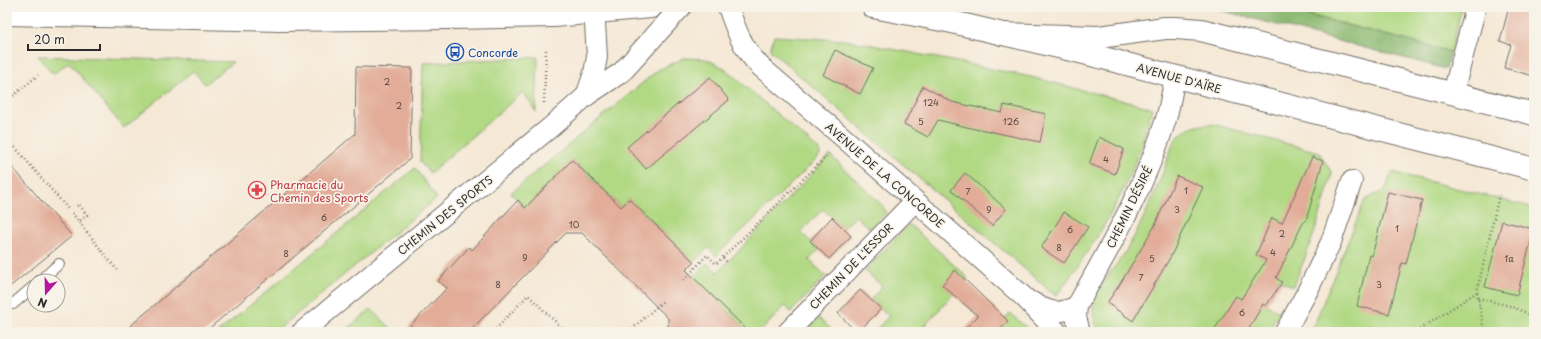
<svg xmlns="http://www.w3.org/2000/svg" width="1541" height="339" viewBox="0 0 1541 339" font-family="'Playpen Sans',sans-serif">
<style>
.green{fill:#b1d984;stroke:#6e8258}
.forest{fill:#8cb972;stroke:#5c724e}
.building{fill:#e2ac98}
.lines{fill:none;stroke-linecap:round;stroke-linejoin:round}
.lane-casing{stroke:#726d66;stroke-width:12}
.street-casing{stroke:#726d66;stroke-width:22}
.secondary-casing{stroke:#726d66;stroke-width:24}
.primary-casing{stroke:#726d66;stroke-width:24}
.path{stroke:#726d66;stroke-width:2.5;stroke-dasharray:1 3;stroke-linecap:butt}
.lane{stroke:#fff;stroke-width:10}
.street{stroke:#fff;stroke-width:20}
.secondary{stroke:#fff;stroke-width:22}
.primary{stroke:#fff;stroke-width:22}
.labels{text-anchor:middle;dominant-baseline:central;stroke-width:3.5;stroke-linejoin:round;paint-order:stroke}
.number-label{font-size:9px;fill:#594b46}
.transit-label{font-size:11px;fill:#164399;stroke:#f7f3e8;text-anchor:start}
.street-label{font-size:11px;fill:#2b2b2b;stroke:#f7f3e8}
.health-label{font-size:11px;fill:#be3a42;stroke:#f7f3e8;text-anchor:start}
</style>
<rect width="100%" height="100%" fill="#f7f3e8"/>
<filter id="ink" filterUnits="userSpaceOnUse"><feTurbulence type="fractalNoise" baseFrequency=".025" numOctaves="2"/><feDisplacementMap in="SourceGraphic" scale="8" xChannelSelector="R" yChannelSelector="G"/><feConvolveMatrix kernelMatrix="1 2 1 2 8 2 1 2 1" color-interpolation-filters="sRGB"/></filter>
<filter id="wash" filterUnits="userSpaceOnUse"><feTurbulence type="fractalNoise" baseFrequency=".012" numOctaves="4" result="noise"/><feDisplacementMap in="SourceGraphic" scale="16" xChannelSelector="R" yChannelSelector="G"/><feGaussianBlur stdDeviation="0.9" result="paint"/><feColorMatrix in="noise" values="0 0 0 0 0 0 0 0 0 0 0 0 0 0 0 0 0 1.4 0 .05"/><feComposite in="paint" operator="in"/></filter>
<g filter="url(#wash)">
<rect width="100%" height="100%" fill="#f5e8d5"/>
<g class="green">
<path d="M1279 7H1462L1451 52Z"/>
<path d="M774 36 843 40 863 43 1031 77 1152 108C1147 125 1143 143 1136 160 1117 210 1088 253 1056 296L770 50Z"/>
<path d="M38 56 233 62 205 84 193 71 124 128 69 62 53 74Z"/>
<path d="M538 57 536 112 523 92 430 173 420 162 423 63Z"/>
<path d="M684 58 706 59 724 68 820 151V156L716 256 708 248 694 262 629 199 621 207 573 160 525 208 511 193 658 70Z"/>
<path d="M1212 124 1319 152 1332 173C1322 212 1310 249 1293 286L1282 282 1262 270 1247 293 1279 312 1268 332H1100C1093 322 1091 309 1095 297 1102 282 1114 268 1124 254 1140 228 1152 200 1163 172 1167 163 1171 144 1177 138 1187 127 1198 125 1212 124Z"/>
<path d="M830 155 882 205 886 213 870 229 856 216 843 228 823 209 801 232 819 250 809 260 826 276 791 312 785 306 760 332H736L742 325 693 277 707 263 717 272 719 271Z"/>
<path d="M415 168 437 198 275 332H218Z"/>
<path d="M1392 172 1534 208V332H1311L1365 200 1385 190Z"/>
<path d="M909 224 968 278 919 332H874L889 316 871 299 882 286 865 271Z"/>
<path d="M371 309 395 332H344Z"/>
<path d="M1010 313 1031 332H992Z"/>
<path d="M819 318 834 332H805Z"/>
</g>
<path class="forest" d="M1208 7H1277L1451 52 1446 69Z"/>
<g id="blocks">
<g class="building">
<path d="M1509 7H1534V76L1504 68 1511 45 1500 41Z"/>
<path d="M835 50 873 68 860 94 823 75Z"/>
<path d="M356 67 412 68 410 159 205 332H123L355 134Z"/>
<path d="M710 77 729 100 646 169 627 147Z"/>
<path d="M923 86 952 102 1002 113 1004 105 1046 114 1040 142 979 129V130L938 120 928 137 904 124Z"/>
<path d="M1099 137 1124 149 1115 174 1089 164Z"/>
<path d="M1312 157 1323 161 1306 221H1304L1276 278 1282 282 1266 306 1263 304 1247 332H1213L1236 296 1241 299 1263 265 1266 260 1256 255 1272 218 1282 223Z"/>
<path d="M572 160 621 207 629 199 694 262 686 270 749 332H668V318L582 233H566L469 332H404L447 288 438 281 469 247 472 250 518 200 525 208Z"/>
<path d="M7 161 72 236 7 289Z"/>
<path d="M965 173 1006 209 992 226 951 190Z"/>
<path d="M1177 176 1203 187 1171 256 1133 321 1107 303 1120 284 1154 227Z"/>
<path d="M1388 192 1422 200 1406 264 1402 263 1389 314 1357 306 1369 255 1372 256Z"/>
<path d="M1064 212 1088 227 1064 263 1041 248Z"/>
<path d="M832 217 851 236 829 259 810 241Z"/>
<path d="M1502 221 1534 229 1517 295 1485 287Z"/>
<path d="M955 270 1008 321 998 332 994 330 992 332H962L978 316 942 285Z"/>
<path d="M860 290 881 309 858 332H856L838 313Z"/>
</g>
</g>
</g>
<g filter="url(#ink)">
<use href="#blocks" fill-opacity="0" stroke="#726d66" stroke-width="1"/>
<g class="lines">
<defs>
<g id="lane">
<path d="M39 281 59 264"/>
<path d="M13 304 34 286"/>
</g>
<g id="street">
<path d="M728 7C736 30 743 50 761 67L845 139 989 266 1025 298 1057 332"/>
<path d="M1453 93 1476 7"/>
<path d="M586 96 594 73 597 57 594 7"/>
<path d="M1032 302C1050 313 1058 315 1077 306"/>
<path d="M302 332 552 126 586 96 622 72 681 7"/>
<path d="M788 332 915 201"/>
<path d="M1080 332 1076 317 1077 306C1111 245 1146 185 1166 119 1170 105 1172 91 1175 77"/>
<path d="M1285 332 1307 292 1331 242 1352 181"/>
</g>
<g id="secondary">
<path d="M873 7 952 22 1080 52 1534 169"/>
<path d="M7 14 280 20 450 18 554 16 651 7"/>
</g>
<path id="primary" d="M1002 34 1099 37 1165 28H1176L1201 30 1534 114"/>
</defs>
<use href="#lane" class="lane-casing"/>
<use href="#street" class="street-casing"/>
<use href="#secondary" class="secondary-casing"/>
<use href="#primary" class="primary-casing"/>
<g class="path">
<path d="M7 101 38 75"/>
<path d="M544 103 546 50"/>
<path d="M7 138 68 209"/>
<path d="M77 206 79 204 87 215 79 222"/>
<path d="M72 213 117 270"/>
<path d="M723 258 727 262"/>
<path d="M684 280 707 255 716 264 829 154"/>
<path d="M1477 292 1483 325 1486 332"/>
<path d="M1478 298 1510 306 1534 316"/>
<path d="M493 332 528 295 566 332"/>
<path d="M629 332 663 301"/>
<path d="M1416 332 1477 292 1499 195"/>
</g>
<use href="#lane" class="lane"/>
<use href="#street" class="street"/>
<use href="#secondary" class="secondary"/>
<use href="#primary" class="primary"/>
</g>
</g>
<defs>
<symbol id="bus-ring" viewBox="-11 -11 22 22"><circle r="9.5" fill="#f7f3e8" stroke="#1a4fb4" stroke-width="1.5"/><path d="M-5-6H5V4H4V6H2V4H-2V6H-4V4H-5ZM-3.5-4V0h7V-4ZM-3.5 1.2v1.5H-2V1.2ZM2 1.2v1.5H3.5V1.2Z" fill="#1a4fb4"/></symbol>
<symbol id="pharmacy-ring" viewBox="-11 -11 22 22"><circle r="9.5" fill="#f7f3e8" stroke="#e0444e" stroke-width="1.5"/><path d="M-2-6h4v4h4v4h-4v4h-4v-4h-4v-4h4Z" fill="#e0444e"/></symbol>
</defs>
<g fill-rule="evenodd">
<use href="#bus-ring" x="445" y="42" width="20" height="20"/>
<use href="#pharmacy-ring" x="247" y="180" width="20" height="20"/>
</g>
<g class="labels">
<g class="number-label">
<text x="387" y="81">2</text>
<text x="931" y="102">124</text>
<text x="399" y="105">2</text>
<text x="921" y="121">5</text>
<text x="1011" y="121">126</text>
<text x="1106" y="159">4</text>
<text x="1186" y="190">1</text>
<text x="968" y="191">7</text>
<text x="989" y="209">9</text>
<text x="1177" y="209">3</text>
<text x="324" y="217">6</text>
<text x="574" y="224">10</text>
<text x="1397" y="228">1</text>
<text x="1070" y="229">6</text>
<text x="1282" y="233">2</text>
<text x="1059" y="247">8</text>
<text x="1273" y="252">4</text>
<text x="286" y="253">8</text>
<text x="525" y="257">9</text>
<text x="1152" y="258">5</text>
<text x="1509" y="258">1a</text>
<text x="1141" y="277">7</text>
<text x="498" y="284">8</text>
<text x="1379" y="284">3</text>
<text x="1242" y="312">6</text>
</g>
<g class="transit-label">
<text x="468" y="52">Concorde</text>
</g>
<g class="street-label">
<text transform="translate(1179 78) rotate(15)">AVENUE D'AÏRE</text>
<text transform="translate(885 175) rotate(41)">AVENUE DE LA CONCORDE</text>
<text transform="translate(1129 207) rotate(-64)">CHEMIN DÉSIRÉ</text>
<text transform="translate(445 215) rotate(-39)">CHEMIN DES SPORTS</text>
<text transform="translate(851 266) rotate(-46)">CHEMIN DE L'ESSOR</text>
</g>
<g class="health-label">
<text x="270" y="184">Pharmacie du<tspan x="270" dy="13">Chemin des Sports</tspan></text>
</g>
</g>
<rect width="1541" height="339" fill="none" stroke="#f7f3e8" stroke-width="24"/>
<g transform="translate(46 293) rotate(200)"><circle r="19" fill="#f7f3e8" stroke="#a5a39c"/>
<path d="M0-3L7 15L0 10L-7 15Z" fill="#b5179e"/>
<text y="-6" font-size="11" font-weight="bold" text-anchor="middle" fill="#2b2b2b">N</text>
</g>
<path d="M28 44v6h72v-6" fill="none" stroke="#2b2b2b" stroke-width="2"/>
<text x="34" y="44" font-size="12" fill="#2b2b2b" stroke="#f7f3e8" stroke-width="3" paint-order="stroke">20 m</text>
</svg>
